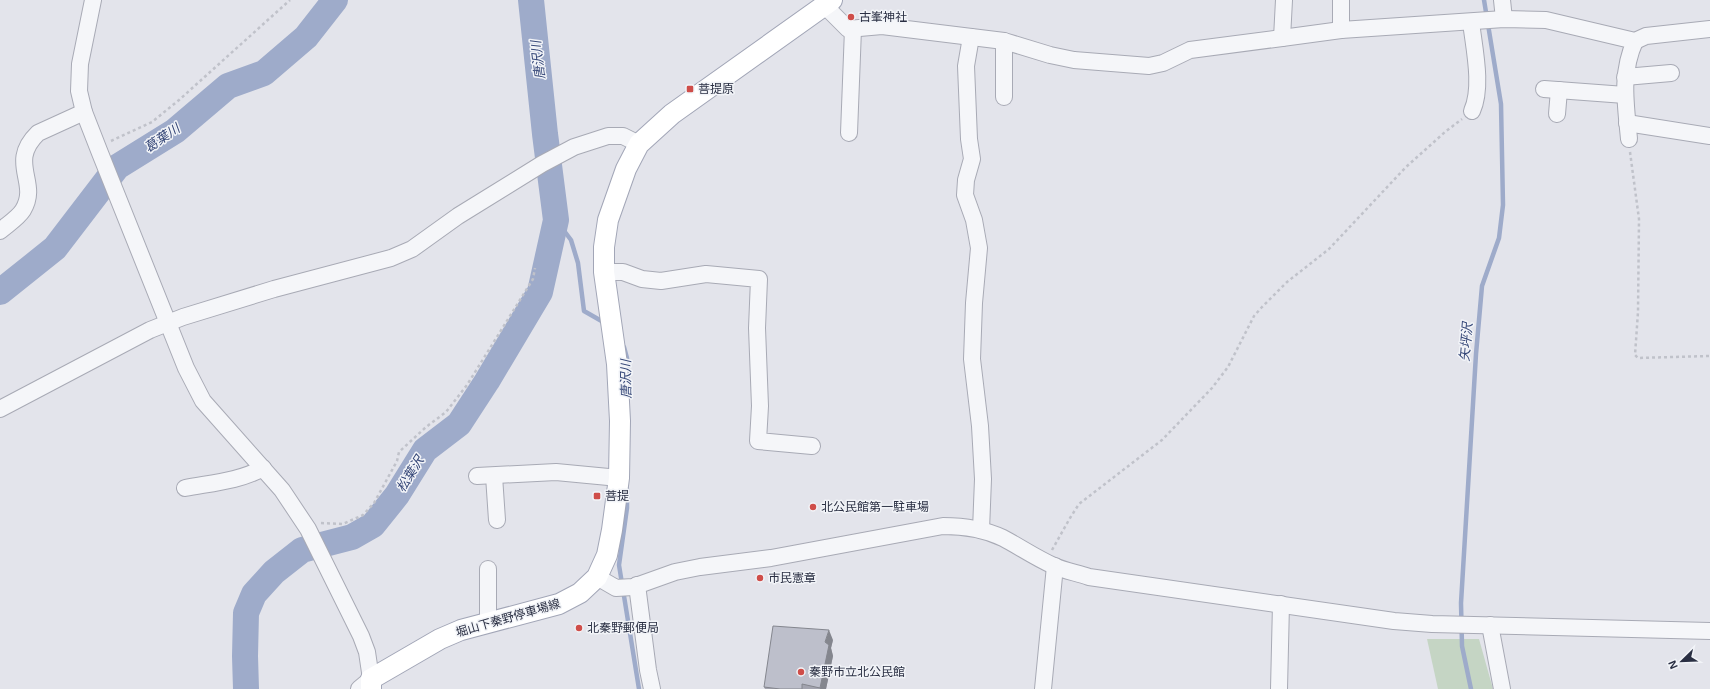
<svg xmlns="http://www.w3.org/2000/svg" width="1710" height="689" viewBox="0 0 1710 689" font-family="Helvetica,'Noto Sans JP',sans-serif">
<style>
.green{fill:#c5d5c4}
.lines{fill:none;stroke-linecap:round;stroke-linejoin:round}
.stream{stroke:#9eabca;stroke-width:4.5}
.river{stroke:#9eabca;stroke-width:26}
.minor-casing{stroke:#a8aab5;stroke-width:18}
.major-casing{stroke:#a2a6b7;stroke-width:22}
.path{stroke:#c0c2ca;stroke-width:2.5;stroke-dasharray:3 3;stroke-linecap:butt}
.minor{stroke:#f5f6f9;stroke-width:16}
.major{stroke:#fff;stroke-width:20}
.wall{fill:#a3a4af}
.shaded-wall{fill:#84868e}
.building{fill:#bdbfcb;stroke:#84868e}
.poi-dot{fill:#cf4d49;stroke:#f2f4f8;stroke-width:1.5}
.labels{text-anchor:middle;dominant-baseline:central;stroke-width:3;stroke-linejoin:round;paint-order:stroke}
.poi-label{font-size:12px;fill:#2a2f43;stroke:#f2f4f8;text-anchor:start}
.street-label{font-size:12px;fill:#2a2f43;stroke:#f2f4f8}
.water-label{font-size:13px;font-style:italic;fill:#344677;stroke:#f2f4f8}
</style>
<rect width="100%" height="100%" fill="#e3e4eb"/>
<path class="green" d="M1427 639H1479L1493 689H1438Z"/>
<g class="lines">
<g class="stream">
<path d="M556 220 571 240 578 263 584 311 605 323"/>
<path d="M624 347 627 358 628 384"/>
<path d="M627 489V508L619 565 639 689"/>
<path d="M1471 689 1462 646 1461 603 1476 354 1482 286 1499 238 1503 205 1501 104 1484 0"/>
</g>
<g class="river">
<path d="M0 292 55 248 117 167 175 131 228 86 264 73 306 37 335 0"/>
<path d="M246 689 245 656 246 613 254 594 274 572 302 550 352 537 373 525 397 495 425 450 459 424 487 381 540 292 556 220 545 134 531 0"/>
</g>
<defs>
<g id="minor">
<path d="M93 0 80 64 79 91 84 112 100 153 186 368 203 401 282 490 308 529 361 636 367 652 371 679 359 689"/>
<path d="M1341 0V30"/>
<path d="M1502 0 1504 19"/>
<path d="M825 6 848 29 882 26 1004 41 1050 55 1074 60 1149 66 1163 63 1190 50 1282 38 1341 30 1504 19 1546 20 1635 41 1646 36 1710 29"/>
<path d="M1471 22C1474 48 1483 87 1472 111"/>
<path d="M971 37 966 66 969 139 972 159 966 180 965 195 974 220 979 248 974 303 972 359 980 426 983 479 981 530"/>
<path d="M1282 38 1284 0"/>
<path d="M1625 77 1671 73"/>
<path d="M1544 89 1625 95"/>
<path d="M1004 97V41"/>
<path d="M1557 114 1559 90"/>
<path d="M1627 123 1710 136"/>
<path d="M849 133 853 29"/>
<path d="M1629 139C1626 105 1620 74 1635 41"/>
<path d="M0 231C8 224 18 218 23 210 40 182 7 163 38 133L84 112"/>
<path d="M604 272H623L642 279 661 281 706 274 759 279 757 328 760 406 758 441 812 446"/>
<path d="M0 409 150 330 183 317 274 289 391 258 412 249 458 216 542 164 574 147 608 136H623L639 144"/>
<path d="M477 476 556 472 619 478"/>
<path d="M494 476 497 520"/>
<path d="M185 488C211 483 240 481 263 468"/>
<path d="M597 577 616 588 633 587 675 572 700 567 771 558 943 526C963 526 984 529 1003 538 1020 547 1036 558 1054 566 1065 571 1078 573 1089 577L1394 621 1432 624 1710 631"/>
<path d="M637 585 648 670 652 689"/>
<path d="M488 622V569"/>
<path d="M1490 625 1502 689"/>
<path d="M1043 689 1055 566"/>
<path d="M1279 689 1281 604"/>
</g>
<path id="major" d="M371 689V679L440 639 461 630 559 604 580 593 597 577 607 555 612 530 619 478 620 421 617 364 604 272V247L608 220 626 169 639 144 672 114 832 0"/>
</defs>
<use href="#minor" class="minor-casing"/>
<use href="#major" class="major-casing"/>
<g class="path">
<path d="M111 141 152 122 179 100 290 0"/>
<path d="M1630 152 1639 219 1638 312 1635 355 1638 358 1710 356"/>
<path d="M321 523 343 524 363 515 374 503 397 461 399 452 426 427 446 412 467 385 533 279 535 268"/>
<path d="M1052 550 1070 518 1079 504 1162 440 1212 388 1228 367 1254 316 1262 307 1287 282 1329 249 1406 167 1445 132 1462 119"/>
</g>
<use href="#minor" class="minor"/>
<use href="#major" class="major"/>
</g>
<path class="wall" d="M833 640 831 648 833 656 826 689H765L764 687Z"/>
<path class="shaded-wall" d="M829 630 833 640 831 648 833 656 826 689H820L825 642Z"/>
<path class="building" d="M773 626 829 630 825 642 829 645 820 688 802 684V689H780L764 687Z"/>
<g class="poi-dot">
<circle cx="851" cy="17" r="4"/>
<rect x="686" y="85" width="8" height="8" rx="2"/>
<rect x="593" y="492" width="8" height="8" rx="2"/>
<circle cx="813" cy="507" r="4"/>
<circle cx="760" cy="578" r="4"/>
<circle cx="579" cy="628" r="4"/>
<circle cx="801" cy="672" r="4"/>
</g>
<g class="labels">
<g class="poi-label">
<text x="859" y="17">古峯神社</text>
<text x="698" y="89">菩提原</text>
<text x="605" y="496">菩提</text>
<text x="821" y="507">北公民館第一駐車場</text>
<text x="768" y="578">市民憲章</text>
<text x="587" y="628">北秦野郵便局</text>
<text x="809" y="672">秦野市立北公民館</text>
</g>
<g class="street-label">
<text transform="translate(508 618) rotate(-16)">堀山下秦野停車場線</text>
</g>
<g class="water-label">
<text transform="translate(538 60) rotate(-97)">唐沢川</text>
<text transform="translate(162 138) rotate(-34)">葛葉川</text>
<text transform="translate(1466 342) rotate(-85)">矢坪沢</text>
<text transform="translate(626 379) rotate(-91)">唐沢川</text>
<text transform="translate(410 474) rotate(-58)">松葉沢</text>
</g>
</g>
<g transform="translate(1682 661) rotate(247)" stroke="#f2f4f8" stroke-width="3" paint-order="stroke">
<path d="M0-3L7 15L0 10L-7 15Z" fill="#2a2f43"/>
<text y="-6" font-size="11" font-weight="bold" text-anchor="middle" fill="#2a2f43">N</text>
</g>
</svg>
